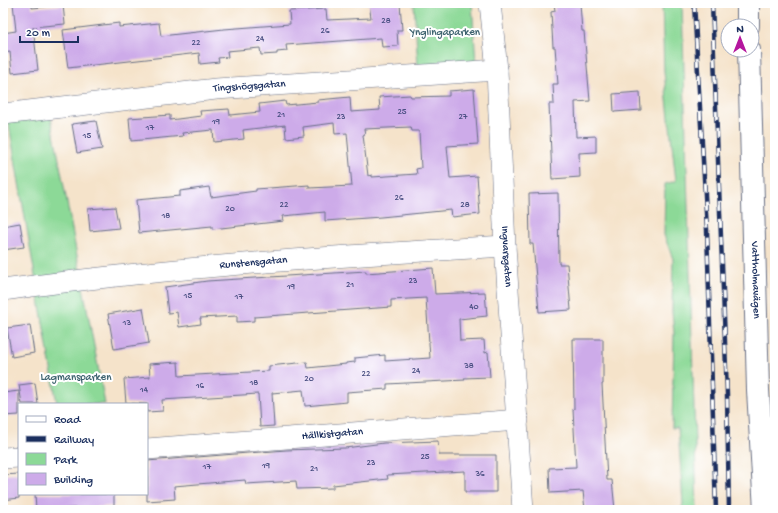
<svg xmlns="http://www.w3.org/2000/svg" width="778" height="513" viewBox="0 0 778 513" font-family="'Gochi Hand',sans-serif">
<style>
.green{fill:#8cd997;stroke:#54847a}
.building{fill:#cdabe9;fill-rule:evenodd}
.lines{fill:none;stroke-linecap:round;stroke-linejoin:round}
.street-casing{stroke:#676e84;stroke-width:22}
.secondary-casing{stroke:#676e84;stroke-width:24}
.street{stroke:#fff;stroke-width:21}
.secondary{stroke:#fff;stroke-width:22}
.rail-casing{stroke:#1b2f5e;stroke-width:4.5}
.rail{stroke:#fff;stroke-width:3;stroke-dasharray:9;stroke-linecap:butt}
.labels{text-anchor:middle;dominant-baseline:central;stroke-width:4;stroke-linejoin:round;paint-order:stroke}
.number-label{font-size:9px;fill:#484e81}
.park-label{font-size:11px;fill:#3d626f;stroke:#fff}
.street-label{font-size:11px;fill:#1b2f5e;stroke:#fff}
</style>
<rect width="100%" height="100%" fill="#fff"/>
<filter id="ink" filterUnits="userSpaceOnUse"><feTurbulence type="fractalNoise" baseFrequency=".025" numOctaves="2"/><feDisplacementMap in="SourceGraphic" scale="8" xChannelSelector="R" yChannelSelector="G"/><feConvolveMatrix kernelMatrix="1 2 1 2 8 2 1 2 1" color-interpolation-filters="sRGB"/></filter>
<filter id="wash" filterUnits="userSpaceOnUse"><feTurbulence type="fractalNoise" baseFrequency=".012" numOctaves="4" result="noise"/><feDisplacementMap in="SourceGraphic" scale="16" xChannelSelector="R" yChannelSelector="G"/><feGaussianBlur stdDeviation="0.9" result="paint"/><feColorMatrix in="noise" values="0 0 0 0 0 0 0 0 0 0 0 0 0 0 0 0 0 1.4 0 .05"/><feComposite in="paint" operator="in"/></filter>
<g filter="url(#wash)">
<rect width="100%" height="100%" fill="#f5e3ca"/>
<g class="green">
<path d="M414 3H472L476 63 418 67Z"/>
<path d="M662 3H682L697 510H681L683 504 678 428H672L674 333 672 312 673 259 664 235 665 184 676 181 664 72Z"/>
<path d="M49 107 105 404H57L7 113Z"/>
</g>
<g id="blocks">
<g class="building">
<path d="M13 3H32V8L63 5 65 24 33 27 38 70 12 73 10 52 3 53V33L16 31Z"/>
<path d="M369 3H400L402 30H397L398 46 382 47 381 38 286 45 287 51 277 52V54L261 55 260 48 227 51 228 57 218 58 219 62 200 64 199 53 68 68 63 30 119 23V27L159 23 161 36 224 29 290 24 289 11 326 9 327 20 371 18Z"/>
<path d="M554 3H580L582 31H584L590 101 575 102 576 137 596 136V152L579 153 580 177 552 179 549 104H554L553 84H558L555 47H553L551 12 555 11Z"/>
<path d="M474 89 478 144 447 146 450 178 477 176 480 214 452 217 451 210 381 217 325 221V212L283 216 284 221 212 229V226L139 233 136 200 180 196V191L209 187 211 197 256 191V189L309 185V188L352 186 347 133 335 134 334 123 303 127 304 136 286 138 285 125 243 130 244 139 214 142 213 130 182 133 183 136 131 141 129 118 170 115V120L201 116 200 111 229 109 230 115 260 112 259 104 285 101 286 105 318 102V100L350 97 351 112 380 110 379 97 410 95 411 97 449 96V91ZM411 127 412 131H419L421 168 416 169 417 174 372 177V175L368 176 363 135 365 134 364 129Z"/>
<path d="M640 92 641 110 614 112 613 94Z"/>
<path d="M96 121 102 149 77 153 72 124Z"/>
<path d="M558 193 559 264H567L571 310 539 312 533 244H530L529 194Z"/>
<path d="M115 207 119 228 90 231 88 209Z"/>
<path d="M20 223 24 247 3 250V226Z"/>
<path d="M433 268 435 294 485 292 487 316 459 319 460 341 484 340 485 353 488 352 490 377 464 378 465 380 387 384V389L347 392V402L305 406 303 390 272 393 274 426 260 427 258 394 162 400 163 411 147 412V404L126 403 124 379 150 377 149 364 178 362 179 376 269 371V366L307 362 308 368 346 364V363L355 362V358L385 355V361L430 358 426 298 391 300V307L254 317V321L237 322V316L200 318 201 324 179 327 177 312 168 313 165 287 207 281 366 271V273Z"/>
<path d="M143 308 149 343 114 349 108 314Z"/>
<path d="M30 325 34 353 12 357 7 328Z"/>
<path d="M573 339H603V384H602L607 480H612L615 510H585L583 491 550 493 549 468 576 467 573 409H574Z"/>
<path d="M35 383 38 404H22L19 385Z"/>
<path d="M19 391V415L3 416V393Z"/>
<path d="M438 441 439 455H496V492H465V471L387 475 388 479 333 485V488L297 489 296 481 246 484 245 480 174 486 175 499 147 501V461L286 450 345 448 384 443Z"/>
<path d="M19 474V498L3 500V475Z"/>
<path d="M35 494H114V506L36 510Z"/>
</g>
</g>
</g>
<g filter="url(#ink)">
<use href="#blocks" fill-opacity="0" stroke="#676e84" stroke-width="1"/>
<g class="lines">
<defs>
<g id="street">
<path id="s1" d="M490 3 497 70 505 246 523 510"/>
<path id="s2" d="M3 114 216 89 497 70"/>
<path id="s3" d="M3 290C169 267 337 256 505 246"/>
<path id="s4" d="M147 449 518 420"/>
<path d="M3 458 19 457"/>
</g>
<g id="secondary">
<path d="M748 3V26"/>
<path id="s5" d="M749 50 758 390 765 510"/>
</g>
</defs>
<use href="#street" class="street-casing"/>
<use href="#secondary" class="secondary-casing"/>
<use href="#street" class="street"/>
<use href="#secondary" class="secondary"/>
<defs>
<g id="rail">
<path d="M694 3 707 230 716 510"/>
<path d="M712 3 727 394 729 510"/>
</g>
</defs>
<use href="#rail" class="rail-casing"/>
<use href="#rail" class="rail"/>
</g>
</g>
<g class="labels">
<g class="number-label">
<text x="386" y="21">28</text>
<text x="325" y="31">26</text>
<text x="260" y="39">24</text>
<text x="196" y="43">22</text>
<text x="402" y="112">25</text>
<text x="281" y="115">21</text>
<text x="341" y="117">23</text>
<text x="463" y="117">27</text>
<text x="216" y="122">19</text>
<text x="150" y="128">17</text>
<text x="87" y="136">15</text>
<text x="399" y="198">26</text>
<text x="284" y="205">22</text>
<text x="465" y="205">28</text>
<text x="230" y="209">20</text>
<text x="166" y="216">18</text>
<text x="413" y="281">23</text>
<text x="350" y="285">21</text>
<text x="291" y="287">19</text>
<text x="188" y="296">15</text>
<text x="239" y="297">17</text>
<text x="474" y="307">40</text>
<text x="127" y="323">13</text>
<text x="469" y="366">38</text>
<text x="416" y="371">24</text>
<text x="366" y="374">22</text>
<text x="309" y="379">20</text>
<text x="254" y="383">18</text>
<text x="200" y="386">16</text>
<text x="144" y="390">14</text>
<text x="425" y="457">25</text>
<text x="371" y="463">23</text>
<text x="266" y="466">19</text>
<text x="207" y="467">17</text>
<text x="314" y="469">21</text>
<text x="480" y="474">36</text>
</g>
<g class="park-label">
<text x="445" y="33">Ynglingaparken</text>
<text x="76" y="378">Lagmansparken</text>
</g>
<g class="street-label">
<text stroke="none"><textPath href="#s2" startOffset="248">Tingshögsgatan</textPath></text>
<text stroke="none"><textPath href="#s1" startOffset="254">Ingvarsgatan</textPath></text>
<text stroke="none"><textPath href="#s3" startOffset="252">Runstensgatan</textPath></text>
<text stroke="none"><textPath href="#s5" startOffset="230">Vattholmavägen</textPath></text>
<text stroke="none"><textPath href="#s4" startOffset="186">Hällkistgatan</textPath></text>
</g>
</g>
<rect width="778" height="513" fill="none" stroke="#fff" stroke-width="16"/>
<rect x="18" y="403" width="130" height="92" fill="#ffffff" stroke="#a4acbf"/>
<rect x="26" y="416" width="20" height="6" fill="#ffffff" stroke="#a4acbf"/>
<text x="54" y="423" font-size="12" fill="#1b2f5e">Road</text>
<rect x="26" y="436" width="20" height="6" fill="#1b2f5e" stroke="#a4acbf"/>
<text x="54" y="443" font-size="12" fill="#1b2f5e">Railway</text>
<rect x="26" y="453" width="20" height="12" fill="#8cd997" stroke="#a4acbf"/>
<text x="54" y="463" font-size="12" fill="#1b2f5e">Park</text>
<rect x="26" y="473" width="20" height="12" fill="#cdabe9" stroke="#a4acbf"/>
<text x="54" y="483" font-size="12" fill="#1b2f5e">Building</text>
<g transform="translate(740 38)"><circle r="19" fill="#ffffff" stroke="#a4acbf"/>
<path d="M0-3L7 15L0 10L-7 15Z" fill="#b5179e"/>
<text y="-6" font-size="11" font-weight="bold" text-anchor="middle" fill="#1b2f5e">N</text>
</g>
<path d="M20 36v6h58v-6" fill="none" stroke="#1b2f5e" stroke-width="2"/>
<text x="26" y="36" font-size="12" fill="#1b2f5e" stroke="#ffffff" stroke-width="3" paint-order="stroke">20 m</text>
</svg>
